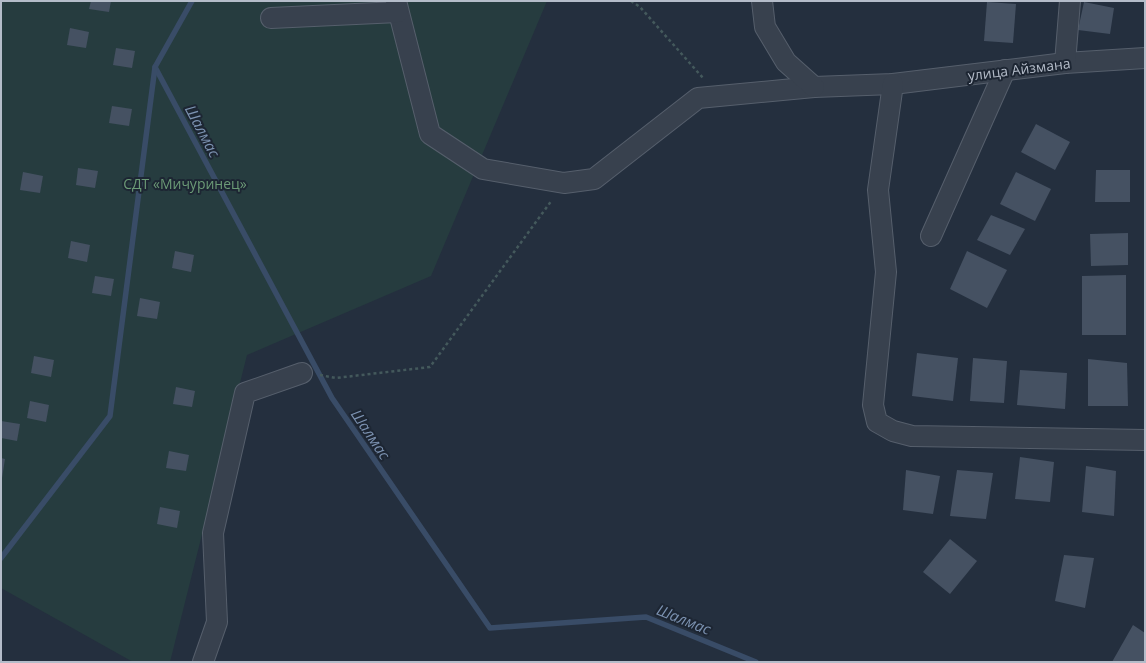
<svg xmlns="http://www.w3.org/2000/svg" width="1146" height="663" viewBox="0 0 1146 663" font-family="'Open Sans',sans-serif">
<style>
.green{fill:#263c3f}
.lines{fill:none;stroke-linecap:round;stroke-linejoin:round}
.stream{stroke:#394c67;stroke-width:5.5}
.building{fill:#455162}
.minor-casing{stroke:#565f6c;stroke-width:22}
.path{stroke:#44595c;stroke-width:2.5;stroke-dasharray:3 3;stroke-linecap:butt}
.minor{stroke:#38414e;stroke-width:20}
.labels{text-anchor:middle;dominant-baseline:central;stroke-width:4;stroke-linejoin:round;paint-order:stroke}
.street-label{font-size:14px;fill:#b4bcc9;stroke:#1d2633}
.park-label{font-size:14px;fill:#6b9a76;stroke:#1d2633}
.water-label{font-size:15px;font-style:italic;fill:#7c92b1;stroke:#1d2633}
</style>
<rect width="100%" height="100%" fill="#242f3e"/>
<path class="green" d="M1 1H547L431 276 247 355 170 662H133L1 588Z"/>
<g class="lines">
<g class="stream">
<path d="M192 1 155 67 332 398 490 628 646 617 756 662"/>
<path d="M1 558 110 416 155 67"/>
</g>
</g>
<g class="building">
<path d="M91 1H111L109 12 89 9Z"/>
<path d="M987 2 1016 4 1013 43 984 41Z"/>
<path d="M1084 2 1114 8 1110 34 1078 30Z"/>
<path d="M70 28 89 32 86 48 67 45Z"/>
<path d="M116 48 135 51 132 68 113 65Z"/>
<path d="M112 106 132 109 129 126 109 123Z"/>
<path d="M1036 124 1070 142 1055 170 1021 152Z"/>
<path d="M78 168 98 171 95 188 76 185Z"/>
<path d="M1096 170H1130V202H1095Z"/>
<path d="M23 172 43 176 40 193 20 190Z"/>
<path d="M1016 172 1051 189 1035 221 1000 204Z"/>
<path d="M991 215 1025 229 1010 255 977 240Z"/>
<path d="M1128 233V265L1091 266 1090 234Z"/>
<path d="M71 241 90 245 87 262 68 258Z"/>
<path d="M175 251 194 255 191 272 172 268Z"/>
<path d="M967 251 1007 270 987 308 950 289Z"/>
<path d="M1126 275V335H1082V276Z"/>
<path d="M95 276 114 279 111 296 92 293Z"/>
<path d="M140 298 160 302 157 319 137 316Z"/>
<path d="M917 353 958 358 953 401 912 396Z"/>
<path d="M34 356 54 360 51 377 31 373Z"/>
<path d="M973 358 1007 361 1004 403 970 401Z"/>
<path d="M1088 359 1127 363 1128 406H1088Z"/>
<path d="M1020 370 1067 373 1065 409 1017 405Z"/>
<path d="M176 387 195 391 192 407 173 404Z"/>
<path d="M30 401 49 405 46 422 27 418Z"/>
<path d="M1 421 20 424 17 441 1 438Z"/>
<path d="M169 451 189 455 186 471 166 468Z"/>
<path d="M1020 457 1054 462 1050 502 1015 499Z"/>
<path d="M1 458 5 459 2 478H1Z"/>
<path d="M1086 466 1116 471 1114 516 1082 512Z"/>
<path d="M906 470 940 476 933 514 903 510Z"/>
<path d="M957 470 993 473 986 519 950 516Z"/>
<path d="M160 507 180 511 177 528 157 524Z"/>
<path d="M950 539 977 561 950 594 923 572Z"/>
<path d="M1064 555 1094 558 1085 608 1055 601Z"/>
<path d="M1133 625 1145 633V662H1112Z"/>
</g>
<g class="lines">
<defs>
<g id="minor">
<path d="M396 1 430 134 483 169 564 183 594 179 698 98 814 87 893 84 1065 63 1145 58"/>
<path d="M762 1 765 27 786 62 814 87"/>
<path d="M271 18 398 12"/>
<path d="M1065 63 1070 1"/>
<path d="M893 84 878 190 886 272 873 405 877 422 893 431 912 436 1145 440"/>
<path d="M931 236 1005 70"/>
<path d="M203 662 217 622 213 533 245 393 302 373"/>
</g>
</defs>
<use href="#minor" class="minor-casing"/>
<g class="path">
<path d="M631 1 640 7 703 78"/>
<path d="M320 375 336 378 430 367 552 200"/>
</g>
<use href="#minor" class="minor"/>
</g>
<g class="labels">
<g class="street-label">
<text transform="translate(1019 69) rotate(-7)">улица Айзмана</text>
</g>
<g class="park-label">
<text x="185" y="183">СДТ «Мичуринец»</text>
</g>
<g class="water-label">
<text transform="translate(203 131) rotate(62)">Шалмас</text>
<text transform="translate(371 434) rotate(56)">Шалмас</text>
<text transform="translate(684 619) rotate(22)">Шалмас</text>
</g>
</g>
<rect width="1146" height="663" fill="none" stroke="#b4bcc9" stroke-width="4"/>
</svg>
